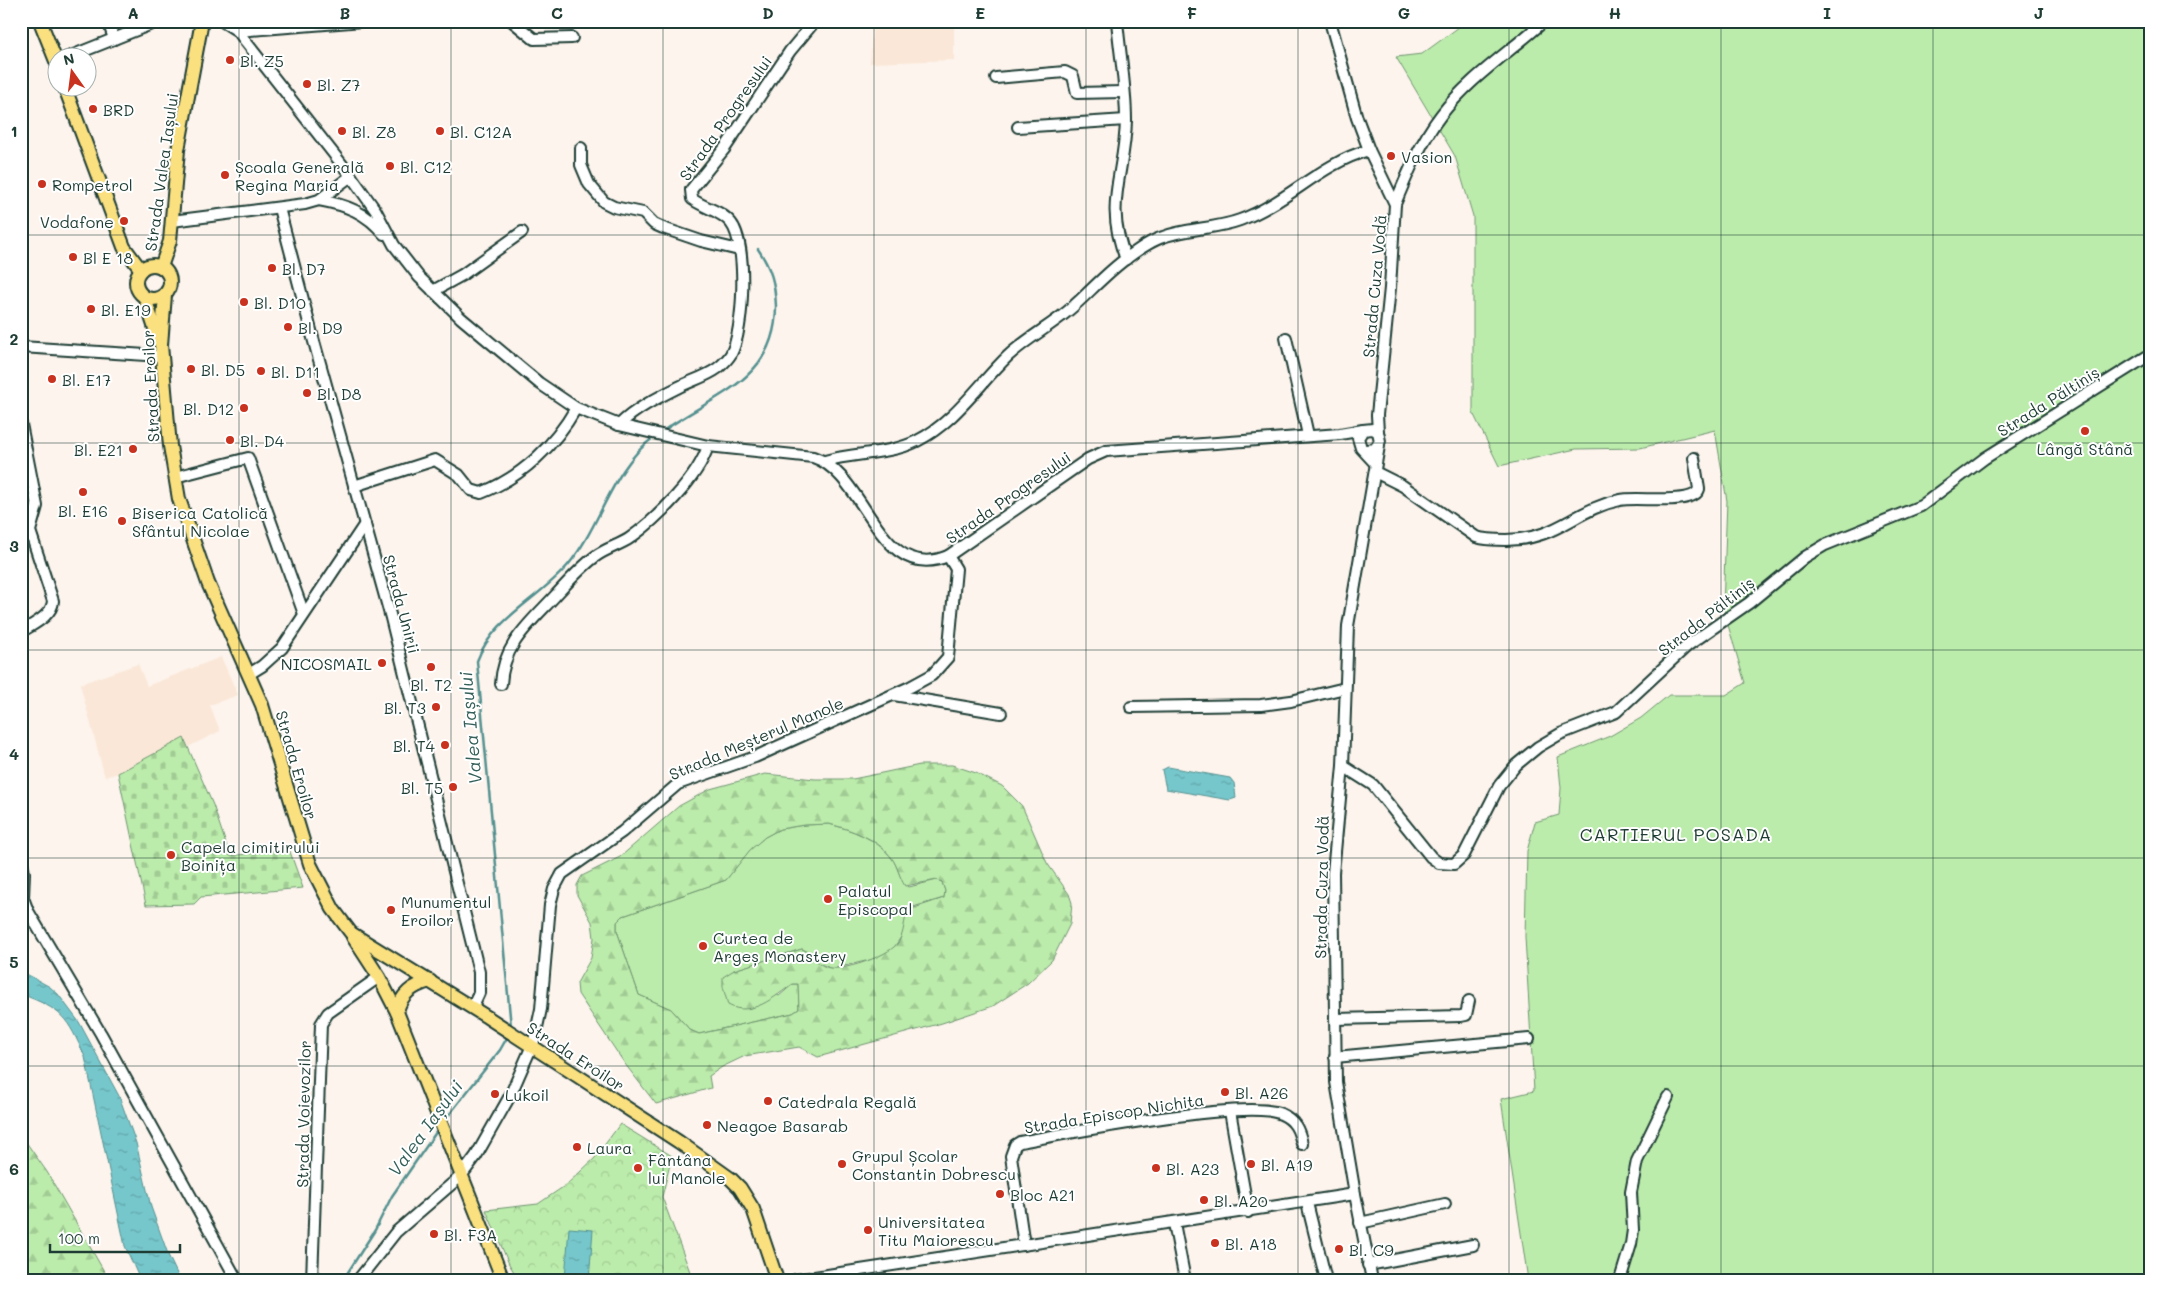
<svg xmlns="http://www.w3.org/2000/svg" width="2172" height="1301" viewBox="0 0 2172 1301" font-family="Mali,sans-serif">
<style>
.built{fill:#fae7d7}
.grass{fill:#bcecab;stroke:#6e9470}
.forest{fill:url(#forest-firs);stroke:#6e9470;fill-rule:evenodd}
.cemetery{fill:url(#cemetery-stones);stroke:#6e9470}
.park{fill:url(#park-crowns);stroke:#6e9470}
.water{fill:url(#water-ripples);stroke:#53908f}
.lines{fill:none;stroke-linecap:round;stroke-linejoin:round}
.stream{stroke:#53908f;stroke-width:2.5}
.minor-casing{stroke:#1f3d34;stroke-width:14}
.major-casing{stroke:#1f3d34;stroke-width:16}
.minor{stroke:#fff;stroke-width:10}
.major{stroke:#fbe080;stroke-width:12}
.grid{fill:none;stroke:#1f3d34;stroke-width:1;stroke-opacity:0.55}
.poi-dot{fill:#c8321e;stroke:#fff;stroke-width:2}
.labels{text-anchor:middle;dominant-baseline:central;stroke-width:4;stroke-linejoin:round;paint-order:stroke}
.poi-label{font-size:16px;fill:#1f3d34;stroke:#fff;text-anchor:start}
.street-label{font-size:16px;fill:#1f3d34;stroke:#fff}
.water-label{font-size:18px;font-style:italic;fill:#35605a;stroke:#fff}
.neighbourhood-label{font-size:18px;letter-spacing:1px;fill:#1f3d34;stroke:#fff}
.neatline{fill:none;stroke:#1f3d34;stroke-width:2}
.grid-label{font-size:16px;text-anchor:middle;font-weight:bold;fill:#1f3d34}
</style>
<defs>
<pattern id="forest-firs" width="22" height="20" patternUnits="userSpaceOnUse" patternTransform="scale(1.25)"><rect width="22" height="20" fill="#bcecab"/><path d="M5 1l3.5 6h-7zM16 11l3.5 6h-7z" fill="#a1cb94"/></pattern>
<pattern id="cemetery-stones" width="16" height="16" patternUnits="userSpaceOnUse" patternTransform="scale(1.25)"><rect width="16" height="16" fill="#bcecab"/><path d="M2 7V4a2 2 0 0 1 4 0v3zM10 15v-3a2 2 0 0 1 4 0v3z" fill="#a1cb94"/></pattern>
<pattern id="park-crowns" width="20" height="18" patternUnits="userSpaceOnUse" patternTransform="scale(1.25)"><rect width="20" height="18" fill="#bcecab"/><path d="M2 6a3 3 0 1 1 6 0M12 15a3 3 0 1 1 6 0" fill="none" stroke="#a1cb94"/></pattern>
<pattern id="water-ripples" width="26" height="14" patternUnits="userSpaceOnUse" patternTransform="scale(1.25)"><rect width="26" height="14" fill="#76c7cc"/><path d="M2 4q2-2 4 0t4 0M15 11q2-2 4 0t4 0" fill="none" stroke="#60a3a6"/></pattern>
</defs>
<rect width="100%" height="100%" fill="#fdf4ed"/>
<filter id="ink" filterUnits="userSpaceOnUse"><feTurbulence type="fractalNoise" baseFrequency=".02" numOctaves="2"/><feDisplacementMap in="SourceGraphic" scale="10" xChannelSelector="R" yChannelSelector="G"/><feConvolveMatrix kernelMatrix="1 2 1 2 8 2 1 2 1" color-interpolation-filters="sRGB"/></filter>
<g filter="url(#ink)">
<g class="built">
<path d="M873 21H954V60L870 63Z"/>
<path d="M221 657 238 695 210 705 220 731 188 747 184 739 118 773 105 777 80 684 138 664 147 686Z"/>
</g>
<g class="grass">
<path d="M1460 21H2151V1280H1528L1501 1099 1534 1091 1525 937 1527 851 1535 822 1559 815 1561 788 1558 757 1610 736 1641 718 1669 695H1726L1745 683 1723 608 1727 501 1715 430 1640 448 1576 449 1499 466 1473 413V216L1455 156 1396 57 1422 54 1459 27Z"/>
<path d="M829 824C850 829 877 839 891 857 899 867 898 879 909 887L937 880 942 882 945 891 944 898 913 907 906 914 905 931 893 949 874 959 832 969 814 961 809 952 802 949 734 970 779 996 793 984H798L799 1009 793 1013 699 1034 690 1030 671 1009 639 995 617 931V922L623 916 726 880 749 850 765 837 780 829 804 825Z"/>
</g>
<g class="forest">
<path d="M920 765H952L976 773 1002 786 1022 806 1047 863 1069 894 1072 903 1070 924 1052 960 1028 983 993 1006 942 1023 818 1057 799 1047 745 1056 722 1067 709 1076 711 1088 656 1104 625 1064 578 994 577 983 591 958 594 938 592 922 577 895V885L582 876 620 857 679 806 710 789 765 774 815 779H853ZM829 824C850 829 878 839 891 857 898 866 899 877 905 886L937 880 942 882 945 891 944 898 908 910C903 922 905 932 898 943 888 956 841 973 826 967 815 963 812 953 802 949L734 970 723 977V987L728 1005C752 1018 775 996 793 984H798L799 1009 793 1013 699 1034 690 1030 671 1009 639 995 617 931V922L623 916 726 880 750 850 765 837 780 829 804 825Z"/>
<path d="M21 1135 47 1172 109 1280H21Z"/>
</g>
<path class="cemetery" d="M184 738 213 805 230 856 289 849 303 888 201 897 194 904 146 905 118 773Z"/>
<path class="park" d="M620 1124 672 1156 662 1197 693 1280H519L509 1264 486 1210 538 1204 566 1185 595 1158Z"/>
<g class="water">
<path d="M1168 767 1230 778 1234 783 1236 798 1230 800 1166 789 1162 770Z"/>
<path d="M21 971 50 987 58 994 79 1022 119 1096 136 1143 151 1207 169 1257 180 1280H140L125 1246 85 1057C67 1017 63 1010 21 994Z"/>
<path d="M569 1228 593 1230 589 1280 565 1278Z"/>
</g>
<g class="lines">
<g class="stream">
<path d="M663 431C714 394 776 381 776 306 775 283 771 268 758 249"/>
<path d="M511 1027 477 661C493 618 539 599 568 565 601 526 611 469 654 437"/>
<path d="M445 1120 500 1050 508 1036"/>
<path d="M343 1280 375 1230 392 1196 439 1128"/>
</g>
<defs>
<g id="minor">
<path d="M108 21 114 39"/>
<path d="M222 21 238 31 246 42 351 176 376 211 394 245 419 277 461 318 539 383 576 408 619 425 708 446 813 457C867 474 878 585 948 556L1088 459 1106 451 1340 434 1363 430"/>
<path d="M512 21 534 39 572 38"/>
<path d="M1117 21C1120 54 1126 88 1126 120 1125 175 1103 203 1126 259"/>
<path d="M1330 21 1357 118 1369 150 1395 204 1390 288 1377 415 1378 432"/>
<path d="M238 31 363 21"/>
<path d="M66 58 159 21"/>
<path d="M996 78 1065 72 1073 76 1077 93 1123 92"/>
<path d="M1018 127 1126 120"/>
<path d="M581 148V165L589 184 604 202 614 207 643 213 654 224 663 228 701 241 739 250"/>
<path d="M319 200C346 205 366 212 384 234"/>
<path d="M1395 204C1408 173 1421 141 1441 115 1469 78 1510 52 1544 21"/>
<path d="M279 208 313 338 391 618 479 972V993L472 1008"/>
<path d="M172 221 305 204 319 200 351 176"/>
<path d="M433 291 462 275 522 232"/>
<path d="M1286 338 1308 435"/>
<path d="M21 347 162 356"/>
<path d="M21 424 37 506 30 531 53 601C52 616 33 624 21 632"/>
<path d="M619 425C635 409 657 398 677 388 690 381 706 377 718 368 723 364 728 359 731 354 744 331 748 244 731 223 722 211 704 208 692 199L691 190 725 148 790 51 815 21"/>
<path d="M1366 450 1375 449 1380 441 1378 432 1373 429 1363 430 1358 438 1361 448 1374 462"/>
<path d="M825 461C855 452 889 455 917 441 955 422 978 385 1008 356 1026 339 1049 327 1068 311 1088 294 1106 273 1127 258 1138 250 1150 241 1163 237 1188 228 1216 229 1240 220 1287 203 1321 163 1369 150"/>
<path d="M1375 472 1403 486 1476 537C1486 540 1496 540 1506 540 1557 540 1575 509 1620 500 1636 496 1694 506 1699 489L1694 458"/>
<path d="M175 477 248 458 304 614"/>
<path d="M354 486 435 460 459 475 471 490 481 493C522 477 555 445 576 408"/>
<path d="M249 674 262 666 282 648 365 524"/>
<path d="M501 684C503 644 530 623 555 596 568 582 581 567 596 556 607 548 620 545 630 538 658 518 698 478 708 446"/>
<path d="M894 695 1001 713"/>
<path d="M1131 707 1261 705 1291 701 1345 688"/>
<path d="M1343 766 1373 785 1431 857 1439 863 1454 864 1464 855 1499 786 1516 765 1538 747 1560 734 1616 712 1687 646 1749 603 1805 557 1825 545 1921 506 1985 458 2151 354"/>
<path d="M21 857 24 873 23 898 28 911 101 1034 237 1280"/>
<path d="M1335 1019 1461 1016 1466 1015 1469 1001"/>
<path d="M1335 1057 1529 1039"/>
<path d="M1230 1111 1248 1212"/>
<path d="M1307 1203 1326 1280"/>
<path d="M1174 1223 1185 1280"/>
<path d="M1360 1223 1445 1204"/>
<path d="M1024 1245 1011 1156 1015 1145 1020 1142C1062 1134 1251 1098 1281 1114 1295 1120 1299 1130 1302 1144"/>
<path d="M1368 1265 1473 1245"/>
<path d="M312 1280 321 1024 328 1013 379 977"/>
<path d="M358 1280 396 1232 461 1176 476 1156 510 1096 534 1041 541 1009 550 905 554 889 562 874 622 832 678 784 755 757 910 687 932 675 948 657 956 569 948 556"/>
<path d="M795 1280 1355 1194"/>
<path d="M1372 1280 1355 1194 1336 1082 1333 873 1343 766 1348 626 1379 446"/>
<path d="M1620 1280 1631 1244 1633 1230 1631 1192 1637 1161 1668 1097"/>
</g>
<g id="major">
<path d="M40 21 58 66"/>
<path d="M65 88 124 247 141 270"/>
<circle cx="153" cy="282" r="17"/>
<path d="M161 267 170 241 178 150 202 21"/>
<path d="M165 295 161 345 170 446 179 499 208 583 262 705 310 864 333 909 351 933 487 1017 679 1142 731 1179 740 1188 753 1209 777 1280"/>
<path d="M145 298 159 341"/>
<path d="M353 937 379 977 397 1012 503 1280"/>
<path d="M397 1012C401 994 412 986 430 981"/>
</g>
</defs>
<use href="#minor" class="minor-casing"/>
<use href="#major" class="major-casing"/>
<use href="#minor" class="minor"/>
<use href="#major" class="major"/>
</g>
</g>
<path class="grid" d="M239 21V1280M451 21V1280M663 21V1280M874 21V1280M1086 21V1280M1298 21V1280M1509 21V1280M1721 21V1280M1933 21V1280M21 235H2151M21 443H2151M21 650H2151M21 858H2151M21 1066H2151"/>
<g class="poi-dot">
<circle cx="230" cy="60" r="5"/>
<circle cx="307" cy="84" r="5"/>
<circle cx="93" cy="109" r="5"/>
<circle cx="342" cy="131" r="5"/>
<circle cx="440" cy="131" r="5"/>
<circle cx="1391" cy="156" r="5"/>
<circle cx="390" cy="166" r="5"/>
<circle cx="225" cy="175" r="5"/>
<circle cx="42" cy="184" r="5"/>
<circle cx="124" cy="221" r="5"/>
<circle cx="73" cy="257" r="5"/>
<circle cx="272" cy="268" r="5"/>
<circle cx="244" cy="302" r="5"/>
<circle cx="91" cy="309" r="5"/>
<circle cx="288" cy="327" r="5"/>
<circle cx="191" cy="369" r="5"/>
<circle cx="261" cy="371" r="5"/>
<circle cx="52" cy="379" r="5"/>
<circle cx="307" cy="393" r="5"/>
<circle cx="244" cy="408" r="5"/>
<circle cx="2085" cy="431" r="5"/>
<circle cx="230" cy="440" r="5"/>
<circle cx="133" cy="449" r="5"/>
<circle cx="83" cy="492" r="5"/>
<circle cx="122" cy="521" r="5"/>
<circle cx="382" cy="663" r="5"/>
<circle cx="431" cy="667" r="5"/>
<circle cx="436" cy="707" r="5"/>
<circle cx="445" cy="745" r="5"/>
<circle cx="453" cy="787" r="5"/>
<circle cx="171" cy="855" r="5"/>
<circle cx="828" cy="899" r="5"/>
<circle cx="391" cy="910" r="5"/>
<circle cx="703" cy="946" r="5"/>
<circle cx="1225" cy="1092" r="5"/>
<circle cx="495" cy="1094" r="5"/>
<circle cx="768" cy="1101" r="5"/>
<circle cx="707" cy="1125" r="5"/>
<circle cx="577" cy="1147" r="5"/>
<circle cx="842" cy="1164" r="5"/>
<circle cx="1251" cy="1164" r="5"/>
<circle cx="638" cy="1168" r="5"/>
<circle cx="1156" cy="1168" r="5"/>
<circle cx="1000" cy="1194" r="5"/>
<circle cx="1204" cy="1200" r="5"/>
<circle cx="868" cy="1230" r="5"/>
<circle cx="434" cy="1234" r="5"/>
<circle cx="1215" cy="1243" r="5"/>
<circle cx="1339" cy="1249" r="5"/>
</g>
<g class="labels">
<g class="poi-label">
<text x="240" y="60">Bl. Z5</text>
<text x="317" y="84">Bl. Z7</text>
<text x="103" y="109">BRD</text>
<text x="352" y="131">Bl. Z8</text>
<text x="450" y="131">Bl. C12A</text>
<text x="1401" y="156">Vasion</text>
<text x="235" y="166">Școala Generală<tspan x="235" dy="18">Regina Maria</tspan></text>
<text x="400" y="166">Bl. C12</text>
<text x="52" y="184">Rompetrol</text>
<text x="114" y="221" text-anchor="end">Vodafone</text>
<text x="83" y="257">Bl E 18</text>
<text x="282" y="268">Bl. D7</text>
<text x="254" y="302">Bl. D10</text>
<text x="101" y="309">Bl. E19</text>
<text x="298" y="327">Bl. D9</text>
<text x="201" y="369">Bl. D5</text>
<text x="271" y="371">Bl. D11</text>
<text x="62" y="379">Bl. E17</text>
<text x="317" y="393">Bl. D8</text>
<text x="234" y="408" text-anchor="end">Bl. D12</text>
<text x="240" y="440">Bl. D4</text>
<text x="2085" y="448" text-anchor="middle">Lângă Stână</text>
<text x="123" y="449" text-anchor="end">Bl. E21</text>
<text x="83" y="510" text-anchor="middle">Bl. E16</text>
<text x="132" y="512">Biserica Catolică<tspan x="132" dy="18">Sfântul Nicolae</tspan></text>
<text x="372" y="663" text-anchor="end">NICOSMAIL</text>
<text x="431" y="684" text-anchor="middle">Bl. T2</text>
<text x="426" y="707" text-anchor="end">Bl. T3</text>
<text x="435" y="745" text-anchor="end">Bl. T4</text>
<text x="443" y="787" text-anchor="end">Bl. T5</text>
<text x="181" y="846">Capela cimitirului<tspan x="181" dy="18">Boinița</tspan></text>
<text x="838" y="890">Palatul<tspan x="838" dy="18">Episcopal</tspan></text>
<text x="401" y="901">Munumentul<tspan x="401" dy="18">Eroilor</tspan></text>
<text x="713" y="937">Curtea de<tspan x="713" dy="18">Argeș Monastery</tspan></text>
<text x="1235" y="1092">Bl. A26</text>
<text x="505" y="1094">Lukoil</text>
<text x="778" y="1101">Catedrala Regală</text>
<text x="717" y="1125">Neagoe Basarab</text>
<text x="587" y="1147">Laura</text>
<text x="852" y="1155">Grupul Școlar<tspan x="852" dy="18">Constantin Dobrescu</tspan></text>
<text x="648" y="1159">Fântâna<tspan x="648" dy="18">lui Manole</tspan></text>
<text x="1261" y="1164">Bl. A19</text>
<text x="1166" y="1168">Bl. A23</text>
<text x="1010" y="1194">Bloc A21</text>
<text x="1214" y="1200">Bl. A20</text>
<text x="878" y="1221">Universitatea<tspan x="878" dy="18">Titu Maiorescu</tspan></text>
<text x="444" y="1234">Bl. F3A</text>
<text x="1225" y="1243">Bl. A18</text>
<text x="1349" y="1249">Bl. C9</text>
</g>
<g class="street-label">
<text transform="translate(725 118) rotate(-55)">Strada Progresului</text>
<text transform="translate(161 172) rotate(-82)">Strada Valea Iașului</text>
<text transform="translate(1374 286) rotate(-85)">Strada Cuza Vodă</text>
<text transform="translate(150 386) rotate(-93)">Strada Eroilor</text>
<text transform="translate(2048 401) rotate(-32)">Strada Păltiniș</text>
<text transform="translate(1008 497) rotate(-35)">Strada Progresului</text>
<text transform="translate(402 604) rotate(75)">Strada Unirii</text>
<text transform="translate(1706 616) rotate(-38)">Strada Păltiniș</text>
<text transform="translate(756 738) rotate(-23)">Strada Meșterul Manole</text>
<text transform="translate(297 765) rotate(74)">Strada Eroilor</text>
<text transform="translate(1321 887) rotate(-89)">Strada Cuza Vodă</text>
<text transform="translate(576 1056) rotate(33)">Strada Eroilor</text>
<text transform="translate(1114 1113) rotate(-9)">Strada Episcop Nichita</text>
<text transform="translate(303 1114) rotate(-89)">Strada Voievozilor</text>
</g>
<g class="water-label">
<text transform="translate(470 728) rotate(-95)">Valea Iașului</text>
<text transform="translate(425 1128) rotate(-54)">Valea Iașului</text>
</g>
<g class="neighbourhood-label">
<text x="1676" y="834">CARTIERUL POSADA</text>
</g>
</g>
<rect width="2172" height="1301" fill="none" stroke="#fff" stroke-width="55"/>
<g transform="translate(72 72) rotate(346)"><circle r="24" fill="#ffffff" stroke="#a5b1ae"/>
<path d="M0-4L9 19L0 12L-9 19Z" fill="#c8321e"/>
<text y="-8" font-size="14" font-weight="bold" text-anchor="middle" fill="#1f3d34">N</text>
</g>
<path d="M50 1244v8h130v-8" fill="none" stroke="#1f3d34" stroke-width="2.5"/>
<text x="58" y="1244" font-size="15" fill="#1f3d34" stroke="#ffffff" stroke-width="4" paint-order="stroke">100 m</text>
<rect x="28" y="28" width="2116" height="1246" class="neatline"/>
<g class="grid-label">
<text x="133" y="19">A</text>
<text x="345" y="19">B</text>
<text x="557" y="19">C</text>
<text x="768" y="19">D</text>
<text x="980" y="19">E</text>
<text x="1192" y="19">F</text>
<text x="1404" y="19">G</text>
<text x="1615" y="19">H</text>
<text x="1827" y="19">I</text>
<text x="2039" y="19">J</text>
<text x="14" y="137">1</text>
<text x="14" y="345">2</text>
<text x="14" y="552">3</text>
<text x="14" y="760">4</text>
<text x="14" y="968">5</text>
<text x="14" y="1175">6</text>
</g>
</svg>
